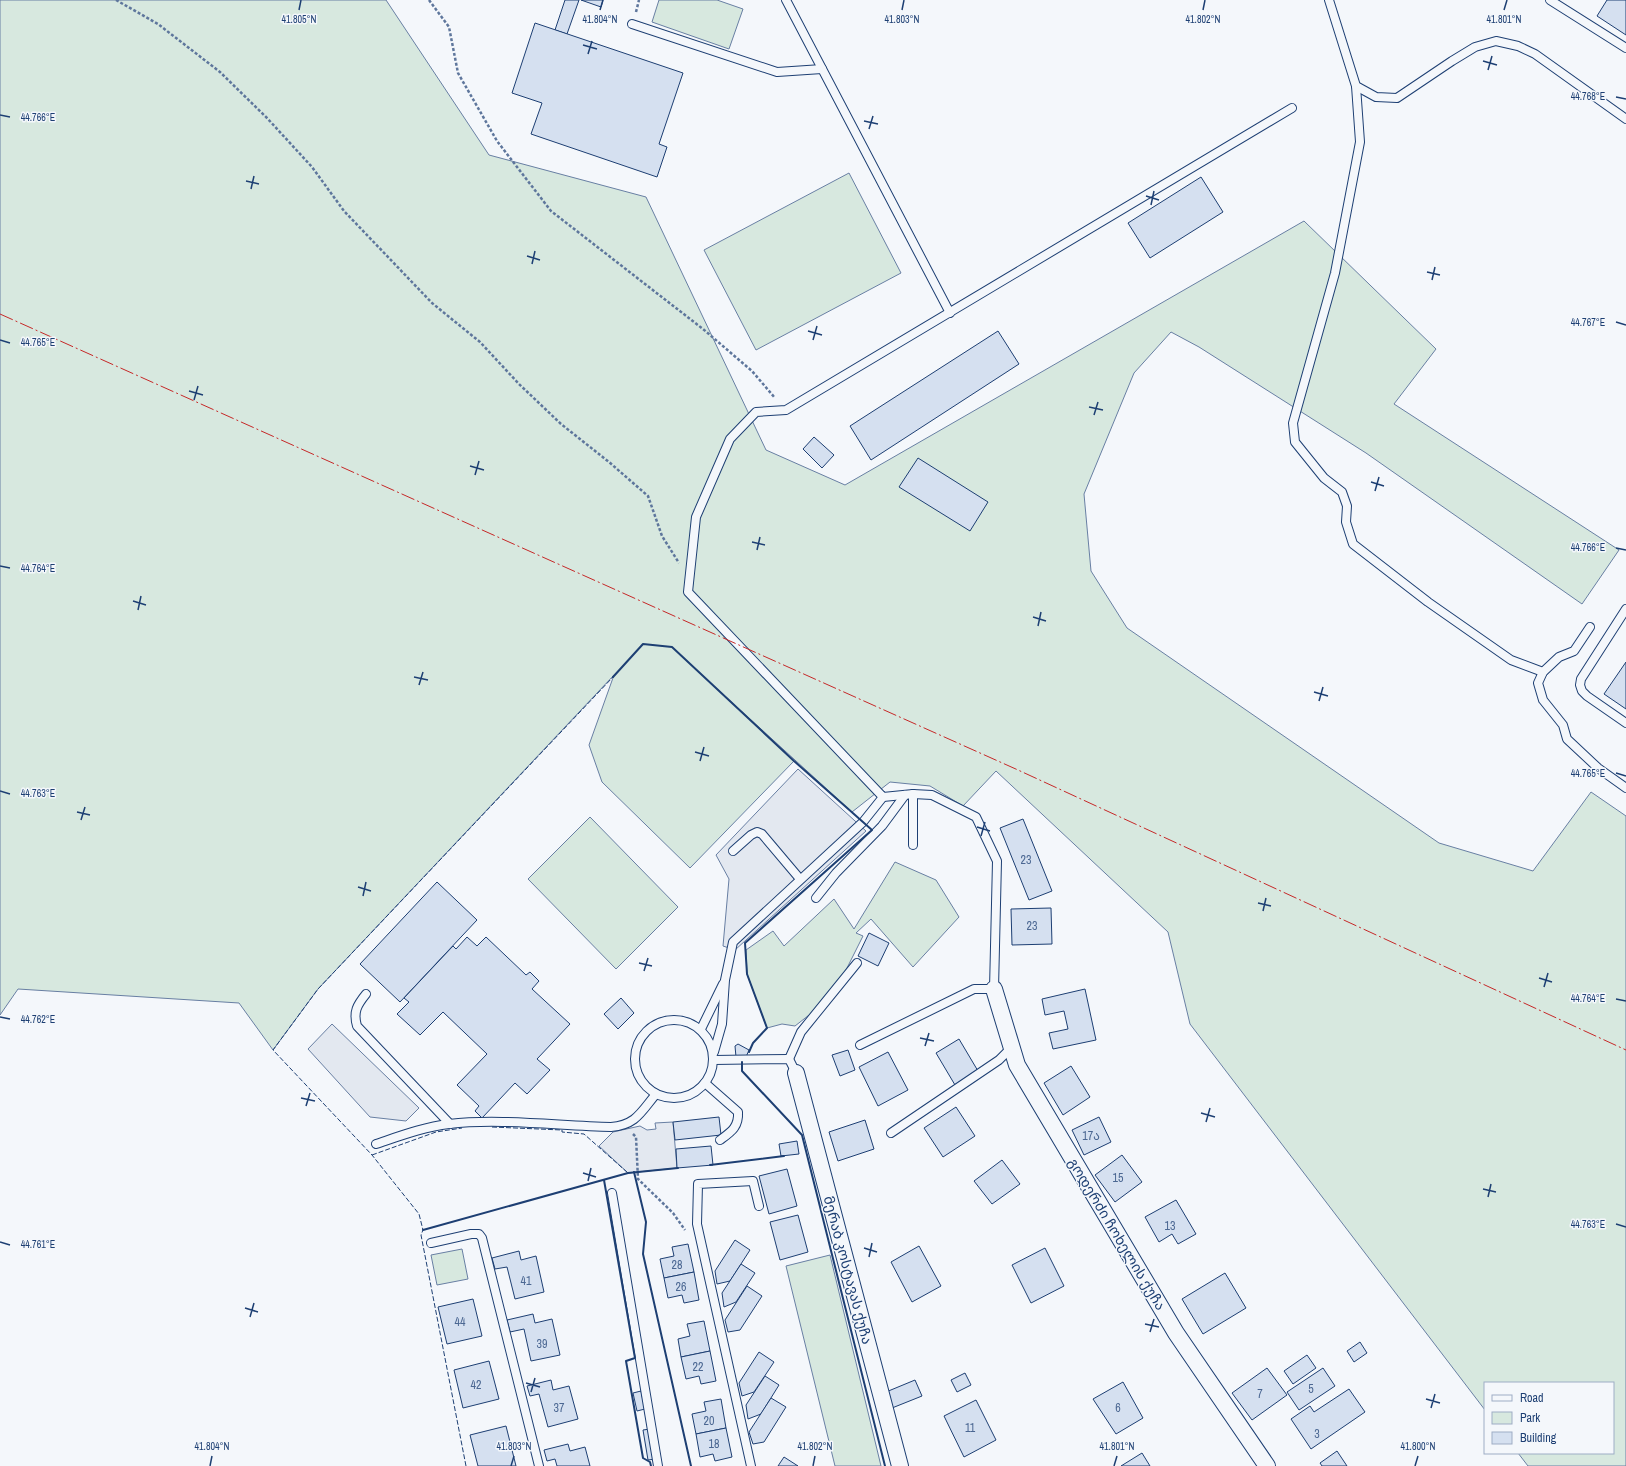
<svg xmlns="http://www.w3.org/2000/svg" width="1626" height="1466" viewBox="0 0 1626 1466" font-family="'Archivo Narrow','Noto Sans Georgian',sans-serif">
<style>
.green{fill:#d7e8df;stroke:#687fa3}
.parking{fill:#e3e8f0;stroke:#687fa3}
.building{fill:#d5e0f0;stroke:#1d3f73}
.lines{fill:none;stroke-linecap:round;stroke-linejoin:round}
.lane-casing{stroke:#1d3f73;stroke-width:10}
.street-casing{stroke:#1d3f73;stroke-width:18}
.path{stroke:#5e769c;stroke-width:2.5;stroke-dasharray:3 2;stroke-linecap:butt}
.lane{stroke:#f4f7fb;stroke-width:8}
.street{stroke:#f4f7fb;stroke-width:16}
.fence{stroke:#1d3f73;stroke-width:1;stroke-dasharray:5 2;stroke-linecap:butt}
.wall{stroke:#1d3f73;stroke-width:2}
.power{stroke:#c62828;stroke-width:1;stroke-dasharray:14 3 2 3;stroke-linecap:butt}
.ticks{fill:none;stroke:#1d3f73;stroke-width:1.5}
.labels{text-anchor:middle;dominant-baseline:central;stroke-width:3;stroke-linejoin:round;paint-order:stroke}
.number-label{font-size:12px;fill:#4b6792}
.street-label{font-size:14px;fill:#1d3f73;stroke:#f4f7fb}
.ticks-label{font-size:10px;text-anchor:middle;fill:#1d3f73;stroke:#f4f7fb;stroke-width:3;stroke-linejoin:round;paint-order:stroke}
</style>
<rect width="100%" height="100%" fill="#f4f7fb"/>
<g class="green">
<path d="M0 0H386L489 155 646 197 766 450 845 485 1304 221 1436 349 1394 404 1619 550 1582 604 1366 453 1199 347 1171 332 1134 373 1084 494 1091 571 1127 628 1439 843 1533 871 1591 792 1626 816V1466H1528L1518 1453H1613V1383H1485V1410L1190 1024 1168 932 996 771 963 806 930 786 890 782 852 812 716 688 794 761 690 868 602 782 589 745 614 675 318 989 273 1050 239 1003 18 989 0 1015Z"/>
<path d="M659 0H717L743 9 729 49 652 22Z"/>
<path d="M849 173 901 273 756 350 704 250Z"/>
<path d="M590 817 678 907 616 969 528 879Z"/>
<path d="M895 862 936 880 959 917 913 967 871 919 856 933 863 936 845 972 818 1008 795 1026 782 1024 767 1028 747 974 746 950 773 931 784 946 834 899 854 929Z"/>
<path d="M462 1249 468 1279 437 1285 431 1255Z"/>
<path d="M830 1255 881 1466H835L786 1266Z"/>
</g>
<g class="parking">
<path d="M798 769 866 831 735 950 723 946 729 879 716 855Z"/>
<path d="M332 1024 419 1108 406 1121 370 1117 308 1049Z"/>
<path d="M673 1122 677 1168 628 1173 599 1146 613 1132 640 1126 647 1130 656 1129 655 1123Z"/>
</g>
<g class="building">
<path d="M565 0H579L567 34 555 30Z"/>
<path d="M581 0H603L601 7Z"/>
<path d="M1607 0H1626V35L1597 16Z"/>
<path d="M535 23 683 73 659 144 667 147 657 177 531 134 542 103 512 93Z"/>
<path d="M1201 177 1223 212 1150 258 1128 223Z"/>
<path d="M998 331 1019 364 871 460 850 426Z"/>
<path d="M814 437 834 455 822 468 803 449Z"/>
<path d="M918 458 988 502 970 531 899 487Z"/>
<path d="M1626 662V709L1604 694Z"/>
<path d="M1023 819 1052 891 1029 900 1000 828Z"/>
<path d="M437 882 477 920 400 1002 360 964Z"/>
<path d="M1051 908 1052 944 1012 945 1011 909Z"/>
<path d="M869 933 889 943 878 966 858 956Z"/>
<path d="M467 937 477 946 486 937 526 975 530 972 539 981 532 989 570 1024 537 1059 550 1070 527 1094 515 1083 482 1118 475 1111 479 1106 457 1085 487 1054 443 1012 420 1035 397 1014 409 1002 404 998 453 946 456 949Z"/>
<path d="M1085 989 1096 1040 1053 1049 1049 1033 1068 1029 1064 1011 1045 1015 1042 999Z"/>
<path d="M621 998 634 1013 618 1029 604 1014Z"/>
<path d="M959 1039 978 1071 955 1085 936 1053Z"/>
<path d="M738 1044 749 1050 746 1057H736L735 1046Z"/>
<path d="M848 1050 855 1070 840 1076 832 1055Z"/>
<path d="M888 1052 908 1090 878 1106 859 1067Z"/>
<path d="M1071 1066 1090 1097 1063 1115 1044 1083Z"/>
<path d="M956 1107 975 1136 943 1157 924 1128Z"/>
<path d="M719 1117 721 1135 675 1140 673 1122Z"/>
<path d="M1099 1117 1111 1142 1084 1155 1072 1130Z"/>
<path d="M865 1120 874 1149 838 1161 829 1132Z"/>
<path d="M797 1141 799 1154 781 1156 779 1144Z"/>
<path d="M711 1146 713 1165 677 1168 676 1149Z"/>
<path d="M1122 1155 1142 1182 1115 1202 1095 1175Z"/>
<path d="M1002 1160 1020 1184 992 1204 974 1181Z"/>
<path d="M787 1169 797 1206 769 1214 759 1176Z"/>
<path d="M1176 1200 1196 1234 1178 1244 1172 1234 1159 1242 1145 1217Z"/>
<path d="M798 1215 808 1252 780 1260 770 1222Z"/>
<path d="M735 1240 750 1250 730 1281 717 1284 715 1271Z"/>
<path d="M688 1244 694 1272 664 1278 660 1259 674 1256 672 1247Z"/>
<path d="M919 1246 941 1286 912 1302 891 1262Z"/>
<path d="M1045 1248 1064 1286 1031 1303 1012 1265Z"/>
<path d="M519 1251 521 1260 536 1256 544 1292 515 1299 507 1267 495 1269 492 1258Z"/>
<path d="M741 1264 755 1273 736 1302 724 1307 722 1293Z"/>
<path d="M694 1272 699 1300 684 1303 682 1295 668 1298 664 1278Z"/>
<path d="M1225 1273 1246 1308 1203 1334 1182 1299Z"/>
<path d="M747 1286 762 1296 740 1330 728 1332 725 1320Z"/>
<path d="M473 1299 482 1336 447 1344 438 1307Z"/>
<path d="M533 1314 535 1323 552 1319 560 1355 531 1361 524 1329 510 1332 507 1320Z"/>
<path d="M704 1321 710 1351 681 1357 678 1339 690 1336 687 1324Z"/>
<path d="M1360 1342 1367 1353 1354 1362 1347 1351Z"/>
<path d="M710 1351 716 1381 701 1384 699 1376 686 1379 681 1357Z"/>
<path d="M759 1352 774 1362 754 1392 742 1396 739 1383Z"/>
<path d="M1307 1355 1316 1368 1293 1384 1284 1371Z"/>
<path d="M489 1361 499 1399 463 1408 454 1370Z"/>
<path d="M1267 1368 1287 1395 1252 1420 1232 1393Z"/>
<path d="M1323 1368 1335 1386 1299 1410 1287 1392Z"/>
<path d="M965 1373 971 1385 957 1392 951 1380Z"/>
<path d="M765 1376 779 1385 761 1414 748 1419 746 1405Z"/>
<path d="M551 1380 553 1390 569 1386 578 1419 548 1427 539 1394 530 1396 527 1386Z"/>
<path d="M915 1380 922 1396 892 1408 886 1392Z"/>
<path d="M1123 1382 1143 1418 1116 1434 1093 1399Z"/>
<path d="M1349 1389 1365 1412 1311 1449 1291 1419 1310 1406 1314 1412Z"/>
<path d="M641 1391 645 1409 637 1411 633 1393Z"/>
<path d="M771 1398 786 1407 764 1442 753 1444 749 1432Z"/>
<path d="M721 1399 726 1428 696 1434 692 1414 706 1411 704 1402Z"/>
<path d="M976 1400 996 1440 964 1457 944 1416Z"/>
<path d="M506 1426 516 1466H478L470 1435Z"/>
<path d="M726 1428 732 1457 715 1461 713 1454 700 1457 696 1434Z"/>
<path d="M650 1429 656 1459 648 1460 643 1430Z"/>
<path d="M568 1444 570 1451 585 1447 590 1466H557L555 1459 547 1461 544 1450Z"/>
<path d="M1337 1451 1347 1466H1322L1320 1463Z"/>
<path d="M1142 1453 1150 1466H1121Z"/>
<path d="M784 1457 798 1466H778Z"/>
</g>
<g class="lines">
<defs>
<g id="lane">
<path d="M786 0 950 313"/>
<path d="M1329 0 1356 86 1376 97 1397 98 1452 61 1475 47 1496 41 1518 46 1535 54 1626 119"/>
<path d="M1550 0 1626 48"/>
<path d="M632 24 777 72 822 69"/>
<path d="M1356 86 1360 142 1335 273 1293 423 1295 442 1324 478 1342 492 1347 506 1346 522 1353 544 1428 602 1511 660 1543 672"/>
<path d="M1626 609 1581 679 1580 685 1582 691 1587 696 1626 723"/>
<path d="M1590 627 1574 651 1559 657 1543 672 1538 683 1543 700 1563 725 1567 739 1598 768 1626 788"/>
<path d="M913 845V794"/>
<path d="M733 851 751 835 757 832 762 834 800 879"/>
<path d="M816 898 836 873 882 826 905 795"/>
<path d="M366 994C357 1005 353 1012 357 1026L450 1124"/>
<circle cx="674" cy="1059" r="39"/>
<path d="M701 1029 723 984"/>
<path d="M860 1045 974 989H994L997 861 976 817 932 795 913 794 883 797 688 592 696 517 730 439 756 412 786 410 1292 108"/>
<path d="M714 1052 722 1024 725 980 733 942 863 822 883 797"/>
<path d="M789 1059 801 1032 857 963"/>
<path d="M714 1060 789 1059 796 1073"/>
<path d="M705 1083 738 1112C739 1127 731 1132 720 1140"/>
<path d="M891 1133 999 1060 1012 1047"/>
<path d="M376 1144C400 1136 424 1127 449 1124 499 1118 560 1126 611 1127 636 1125 641 1112 656 1094"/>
<path d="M612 1193 658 1466"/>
<path d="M431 1243 471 1234H479L482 1238 539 1466"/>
<path d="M751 1466 697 1224 698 1184 753 1181 759 1206"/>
</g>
<g id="street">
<path d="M994 989 1017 1065 1176 1333 1267 1466"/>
<path d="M796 1073 900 1466"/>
</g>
</defs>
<use href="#lane" class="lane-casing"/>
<use href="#street" class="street-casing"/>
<g class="path">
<path d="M116 0 158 24 220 72 267 118 312 167 344 211 432 303 480 342 519 384 561 424 609 462 648 496 662 536 679 563"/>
<path d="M429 0 449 27 458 73 497 141 551 211 703 329 752 371 775 398"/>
<path d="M636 12 639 0"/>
<path d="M633 1134 636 1137 638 1179 673 1213 685 1230"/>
</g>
<use href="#lane" class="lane"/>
<use href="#street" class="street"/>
<g class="fence">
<path d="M492 1127 562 1130V1132L584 1134 628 1173"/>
<path d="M372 1155 436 1132 462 1128"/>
<path d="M466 1466 421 1235 423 1230 419 1214 372 1155 273 1050 318 989 613 677"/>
</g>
<g class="wall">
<path d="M613 677 643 644 672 647 794 761 872 830 745 943 747 974 767 1028 753 1043 749 1052"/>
<path d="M742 1062V1071L802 1135 885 1466"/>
<path d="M710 1165 784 1156"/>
<path d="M634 1172 646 1222 643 1254 691 1466"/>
<path d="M604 1180 635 1358 626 1361 643 1458 650 1462 651 1466"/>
<path d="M423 1230 628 1173 678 1168"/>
</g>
<path class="power" d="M0 314 1018 770 1626 1050"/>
</g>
<path class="ticks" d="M299 10 301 0M600 10 603 0M902 10 904 0M1203 10 1205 0M1504 10 1507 0M583 45 597 49M588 54 592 41M1483 61 1497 65M1488 70 1492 56M1616 97 1626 99M0 115 10 117M864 121 878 124M869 129 873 116M246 181 259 184M251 189 254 176M1146 196 1159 200M1151 205 1154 191M527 256 540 260M532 264 535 251M1427 272 1440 275M1432 280 1435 267M1616 322 1626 325M808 331 822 335M0 340 10 343M813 340 817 326M189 391 203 395M194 400 198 386M1089 407 1103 410M1094 415 1098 402M470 466 484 470M475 475 479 461M1371 482 1384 486M1375 491 1379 477M752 542 765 545M1616 548 1626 550M757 550 760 537M0 566 10 568M133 601 146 605M138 610 141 596M1033 617 1046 621M1038 626 1041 612M414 677 428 680M419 685 423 672M1314 692 1328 696M1319 701 1323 687M695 752 709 756M700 761 704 747M1616 773 1626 776M0 791 10 794M77 812 90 815M81 820 85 807M977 827 990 831M981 836 985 822M358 887 371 891M363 896 366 882M1258 903 1271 906M1263 911 1266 898M639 963 652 966M644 971 648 958M1539 978 1552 982M1544 987 1548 973M1616 999 1626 1001M0 1017 10 1019M920 1038 934 1041M925 1046 929 1033M301 1098 315 1101M306 1106 310 1093M1201 1113 1215 1117M1206 1122 1210 1108M583 1173 596 1177M588 1181 591 1168M1483 1189 1496 1192M1488 1197 1491 1184M1616 1224 1626 1227M0 1242 10 1245M864 1248 877 1252M869 1257 872 1243M245 1308 258 1312M250 1317 254 1303M1145 1324 1159 1327M1150 1332 1154 1319M526 1383 540 1387M531 1392 535 1378M1426 1399 1440 1403M1431 1408 1435 1394M210 1466 212 1456M511 1466 514 1456M813 1466 815 1456M1114 1466 1117 1456M1415 1466 1418 1456"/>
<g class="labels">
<g class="number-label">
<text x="1026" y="860">23</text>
<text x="1032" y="926">23</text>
<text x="1091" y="1136">17ა</text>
<text x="1118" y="1178">15</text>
<text x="1170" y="1226">13</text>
<text x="677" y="1265">28</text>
<text x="526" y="1281">41</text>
<text x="681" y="1287">26</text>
<text x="460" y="1322">44</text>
<text x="542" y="1344">39</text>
<text x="698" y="1367">22</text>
<text x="476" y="1385">42</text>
<text x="1311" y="1389">5</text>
<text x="1260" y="1394">7</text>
<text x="559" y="1408">37</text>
<text x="1118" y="1408">6</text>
<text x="709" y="1421">20</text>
<text x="970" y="1428">11</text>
<text x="1317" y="1434">3</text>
<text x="714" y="1444">18</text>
</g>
<g class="street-label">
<text transform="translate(1117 1234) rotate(59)">გოდერძი ჩოხელის ქუჩა</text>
<text transform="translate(848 1270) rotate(75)">მერაბ კოსტავას ქუჩა</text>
</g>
</g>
<g class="ticks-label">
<text x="299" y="23">41.805°N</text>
<text x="600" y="23">41.804°N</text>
<text x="902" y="23">41.803°N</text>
<text x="1203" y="23">41.802°N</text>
<text x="1504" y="23">41.801°N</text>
<text x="1588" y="100">44.768°E</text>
<text x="38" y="121">44.766°E</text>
<text x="1588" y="326">44.767°E</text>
<text x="38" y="346">44.765°E</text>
<text x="1588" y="551">44.766°E</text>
<text x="38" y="572">44.764°E</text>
<text x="1588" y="777">44.765°E</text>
<text x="38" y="797">44.763°E</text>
<text x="1588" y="1002">44.764°E</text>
<text x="38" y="1023">44.762°E</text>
<text x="1588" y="1228">44.763°E</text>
<text x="38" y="1248">44.761°E</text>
<text x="212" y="1450">41.804°N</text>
<text x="514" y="1450">41.803°N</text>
<text x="815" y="1450">41.802°N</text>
<text x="1117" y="1450">41.801°N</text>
<text x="1418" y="1450">41.800°N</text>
</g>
<rect x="1484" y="1382" width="130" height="72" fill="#f4f7fb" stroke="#9eadc5"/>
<rect x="1492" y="1395" width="20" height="6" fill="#f4f7fb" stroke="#9eadc5"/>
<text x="1520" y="1402" font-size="12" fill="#1d3f73">Road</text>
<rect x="1492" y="1412" width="20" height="12" fill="#d7e8df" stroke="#9eadc5"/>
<text x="1520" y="1422" font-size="12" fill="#1d3f73">Park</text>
<rect x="1492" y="1432" width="20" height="12" fill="#d5e0f0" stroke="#9eadc5"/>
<text x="1520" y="1442" font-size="12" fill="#1d3f73">Building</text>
</svg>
